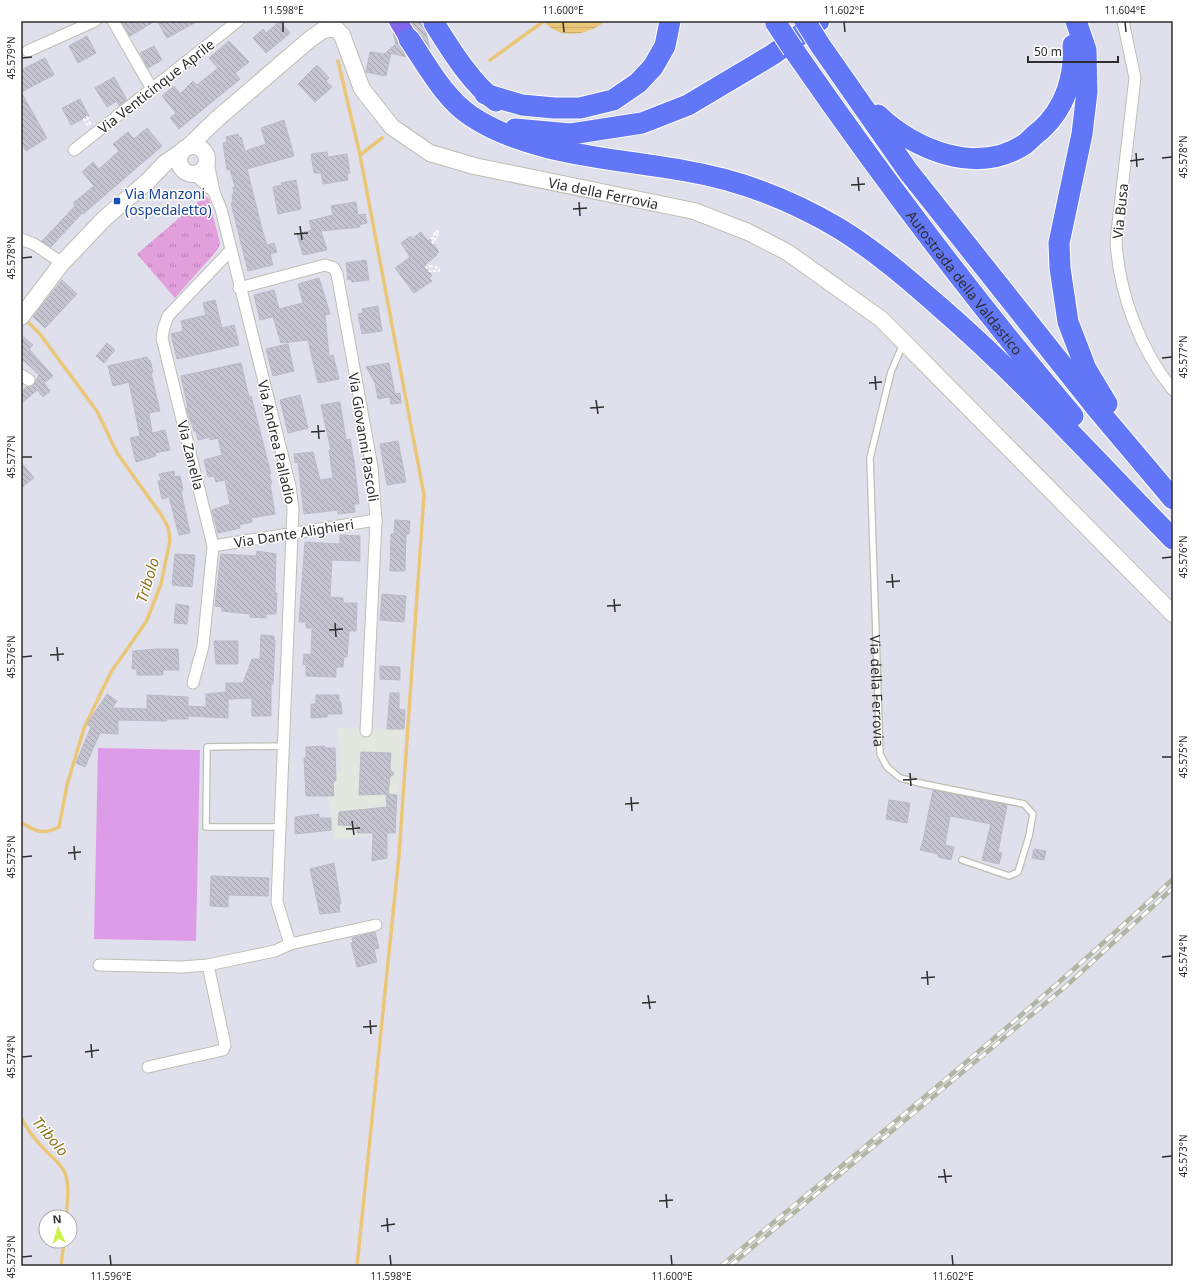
<svg xmlns="http://www.w3.org/2000/svg" width="1194" height="1287" viewBox="0 0 1194 1287" font-family="'Noto Sans',sans-serif">
<style>
.industrial{fill:#e2e7e0}
.park{fill:url(#park-tufts)}
.pitch{fill:#dc9ce8}
.water{fill:url(#water-rules)}
.lines{fill:none;stroke-linecap:round;stroke-linejoin:round}
.stream{stroke:#eac778;stroke-width:3.5}
.building{fill:url(#building-back-hatch);stroke:#bab9c9}
.lane-casing{stroke:#bdbfb3;stroke-width:8}
.street-casing{stroke:#bdbfb3;stroke-width:13}
.secondary-casing{stroke:#bdbfb3;stroke-width:18}
.primary-casing{stroke:#fff;stroke-width:20}
.highway-casing{stroke:#fff;stroke-width:23}
.path{stroke:#fff;stroke-width:2;stroke-dasharray:3 2;stroke-linecap:butt}
.lane{stroke:#fff;stroke-width:5.5}
.street{stroke:#fff;stroke-width:11}
.secondary{stroke:#fff;stroke-width:16}
.primary{stroke:#8067eb;stroke-width:18}
.highway{stroke:#6177f8;stroke-width:21}
.rail-casing{stroke:#b1b6a3;stroke-width:4.5}
.rail{stroke:#fff;stroke-width:3;stroke-dasharray:9;stroke-linecap:butt}
.highway-bridge-casing{stroke:#fff;stroke-width:23;stroke-linecap:butt}
.highway-bridge{stroke:#6177f8;stroke-width:21}
.ticks{fill:none;stroke:#2d2d2d;stroke-width:1.5}
.transit-dot{fill:#1a4fb4;stroke:#fff;stroke-width:1.5}
.labels{text-anchor:middle;dominant-baseline:central;stroke-width:3;stroke-linejoin:round;paint-order:stroke}
.street-label{font-size:14px;fill:#2d2d2d;stroke:#fff}
.transit-label{font-size:14px;fill:#164399;stroke:#fff;text-anchor:start}
.water-label{font-size:15px;font-style:italic;fill:#8c7013;stroke:#fff}
.neatline{fill:none;stroke:#2d2d2d;stroke-width:1.5}
.ticks-label{font-size:10px;text-anchor:middle;fill:#2d2d2d}
</style>
<defs>
<pattern id="park-tufts" width="24" height="20" patternUnits="userSpaceOnUse"><rect width="24" height="20" fill="#e19fdc"/><path d="M3 7l-1-3M5 7V3M7 7l1-3M15 17l-1-3M17 17v-4M19 17l1-3" fill="none" stroke="#b782b3"/></pattern>
<pattern id="water-rules" width="6" height="5" patternUnits="userSpaceOnUse"><rect width="6" height="5" fill="#eac778"/><path d="M0 2.5h6" fill="none" stroke="#c9ab68"/></pattern>
<pattern id="building-back-hatch" width="6" height="6" patternUnits="userSpaceOnUse"><rect width="6" height="6" fill="#c5c4d0"/><path d="M-1 5l2 2M0 0l6 6M5-1l2 2" fill="none" stroke="#a0a0a9"/></pattern>
</defs>
<rect width="100%" height="100%" fill="#e0e0ed"/>
<path class="industrial" d="M338 728 404 729 395 833 334 839 330 803 326 795 334 794 333 781H336V772L341 771Z"/>
<path class="park" d="M205 196 209 199 220 243 218 249 175 298 137 254Z"/>
<path class="pitch" d="M98 748 200 750 196 941 94 939Z"/>
<path class="water" d="M543 21H606C588 35 560 41 543 21Z"/>
<g class="lines">
<g class="stream">
<path d="M490 60 544 21"/>
<path d="M338 61 360 155 424 495 399 855 357 1266"/>
<path d="M360 155 382 138"/>
<path d="M21 822C36 832 43 835 59 827L67 785 84 728 111 672 146 622 161 584 170 540 168 527 162 516 117 453 97 411 39 333 27 321"/>
<path d="M21 1117C27 1130 37 1142 47 1152 54 1159 61 1164 65 1173 70 1186 67 1204 66 1217"/>
<path d="M61 1266 64 1241"/>
</g>
</g>
<g class="building">
<path d="M121 21H155L130 36Z"/>
<path d="M157 21H198L167 38Z"/>
<path d="M280 21 290 33 266 53 253 38 263 29 266 33Z"/>
<path d="M410 21H423L430 49 415 29Z"/>
<path d="M393 33 406 57 391 53 386 76 366 72 370 52 384 54 396 44Z"/>
<path d="M87 36 96 53 78 63 69 46Z"/>
<path d="M229 41 249 62 235 73 240 79 179 129 170 118 176 113 162 96 174 86 180 94 193 81 197 85 218 68 209 58Z"/>
<path d="M154 46 162 60 148 68 140 53Z"/>
<path d="M45 58 54 75 21 92 47 138 26 151 21 142V70Z"/>
<path d="M317 65 329 78 326 81 332 87 315 102 298 84Z"/>
<path d="M114 77 127 100 119 106 117 101 107 107 95 88Z"/>
<path d="M80 99 89 116 71 125 62 108Z"/>
<path d="M284 120 294 156 247 169 263 233 267 245 274 243 277 252 270 254 273 265 248 271 231 203 233 202 232 195 234 194 233 187H235L230 169 227 170 223 143 227 142 226 137 238 134 239 138 241 137 245 151 266 144 261 128Z"/>
<path d="M147 128 162 146 83 214 82 213 51 247 42 241 75 206 73 203 94 186 82 172 93 162 99 169 119 151 113 144 128 132 134 139Z"/>
<path d="M327 152 328 157 347 154 350 173 347 174 348 180 323 184 321 173H314L311 154Z"/>
<path d="M296 180 301 209 278 214 273 187 282 185 281 183Z"/>
<path d="M356 202 358 215 365 214 367 223 359 225 360 227 321 231 327 250 303 255 297 234 312 230 309 221 333 215 331 206Z"/>
<path d="M421 232 428 241 430 239 439 252 436 254 437 255 425 265 432 276 429 278 432 281 414 293 395 268 410 257 401 243 411 236 412 239Z"/>
<path d="M366 260 369 280 352 282 351 279 348 280 346 263Z"/>
<path d="M319 278 330 314 325 315 329 356 333 355 339 379 318 383 308 340 281 343 273 317 260 320 254 295 274 290 279 309 303 303 298 284Z"/>
<path d="M62 280 77 294 45 328 33 317Z"/>
<path d="M215 300 222 328 234 325 239 345 177 359 171 334 183 331 181 321 206 315 203 303Z"/>
<path d="M378 306 382 331 362 334 358 314 363 313 362 309Z"/>
<path d="M21 335 33 345 29 349 53 376 44 383 50 391 43 397 37 390 21 404V392L27 386H33L39 375 21 358Z"/>
<path d="M107 343 115 350 104 363 96 356Z"/>
<path d="M288 344 294 371 273 376 266 349Z"/>
<path d="M147 357 148 360H150L153 372 151 373 160 411 149 413 152 433 165 430 170 450 155 453 156 456 136 462 130 438 140 436 129 382 113 386 108 366Z"/>
<path d="M241 363 249 397 251 396 271 474H269L272 483 270 484 275 514 251 518 252 522 239 525 240 528 218 533 212 510 230 504 225 480 216 482 214 476 208 477 204 460 222 455 218 438 210 440V437L198 440 196 431H194L186 408H188L181 376Z"/>
<path d="M389 363 395 394 400 393 401 403 391 404 390 397 378 399 375 383 366 367Z"/>
<path d="M300 395 308 428 288 433 280 400Z"/>
<path d="M340 402 346 440 350 439 354 461 359 504H354L355 512 338 514V510L304 514 298 462 295 463 294 454 313 452 320 480 333 478 329 450H331L321 405Z"/>
<path d="M398 441 406 482 387 485 380 444Z"/>
<path d="M21 462 34 478 21 488Z"/>
<path d="M174 471 175 477 180 476 183 490 181 491 190 533 179 535 169 497 162 499 158 481 161 480 159 474Z"/>
<path d="M395 520 410 521 409 534H406L405 571H390L391 534H394Z"/>
<path d="M340 535 360 536V561L332 560 330 597 343 598V603H357L356 631H349L347 657H344L343 667H336V677L306 676V665L303 664 304 654 311 655 312 628H306V622H299L305 542 340 544Z"/>
<path d="M257 551 276 554 275 593H277L276 614H266V618L250 617V614L222 611V607L215 606 221 554 256 556Z"/>
<path d="M175 554 195 555 192 587 172 585Z"/>
<path d="M382 594 406 596 404 622 380 620Z"/>
<path d="M176 604 189 606 187 624 174 623Z"/>
<path d="M261 635 274 636V640H275L273 684H271V716H252V698L228 699V718L188 716V719H167V721L118 720V734L100 733 85 767 76 763 91 727 87 724 107 694 117 701 112 708 147 709V695L188 697V706L206 707V694L226 692V683H243L252 659H260Z"/>
<path d="M214 641H238V664H216Z"/>
<path d="M156 649H178L179 670H163V675H137V669H132L133 651Z"/>
<path d="M380 666 400 667V680L380 679Z"/>
<path d="M390 693H399V709L405 710 404 729H387Z"/>
<path d="M316 695H339V702H341L342 714H327V717L311 718V704H316Z"/>
<path d="M325 746V748H335L336 781H333L334 796H306L304 758H306V747Z"/>
<path d="M361 752 391 753 390 769 394 774 390 777 388 794 359 795Z"/>
<path d="M933 790 1007 805 998 852 1002 853 999 864 982 860 991 824 950 816 945 845 954 847 951 860 938 857V854L920 850 923 841Z"/>
<path d="M386 794 397 795 395 833H387V858L372 861 373 833H357V826L338 825 339 812 387 807Z"/>
<path d="M889 800 910 803 907 823 886 819Z"/>
<path d="M319 814V818H331V830L295 834V817Z"/>
<path d="M1034 849 1046 851 1044 860 1032 858Z"/>
<path d="M334 863 341 904H339L340 912 320 914 310 869Z"/>
<path d="M211 876 269 878 268 896 228 895V907L210 906Z"/>
<path d="M375 932 379 948 374 949 377 962 357 967 351 943H353L352 938Z"/>
</g>
<g class="lines">
<defs>
<g id="lane">
<path id="s1" d="M903 344 891 372 870 458 880 754 887 767 900 778 924 784 1024 804 1033 814 1029 836 1018 872 1009 876 962 860"/>
<path d="M281 827H206L207 747 284 746"/>
</g>
<g id="street">
<path d="M113 21 152 89"/>
<path d="M1123 21 1135 78 1116 241C1119 293 1140 350 1173 390"/>
<path d="M28 51 95 21"/>
<path d="M74 150 238 21"/>
<path d="M195 175 214 192"/>
<path d="M21 239 34 244 62 263"/>
<path d="M239 288 325 265 334 268 337 274 372 467 376 520 366 731"/>
<path d="M21 375 29 380"/>
<path d="M213 546 376 520"/>
<path d="M193 683 203 646 213 546 162 338 164 327 168 316 230 251"/>
<path d="M290 944 376 925"/>
<path d="M99 965 181 967 208 965 275 951 290 944 277 902 293 509 290 486 221 209 214 192 208 162"/>
<path d="M148 1067 223 1050 225 1045 208 965"/>
</g>
<g id="secondary">
<circle cx="193" cy="160" r="14"/>
<path id="s2" d="M188 147 217 119 309 40 323 30 335 28 342 35 362 89 392 127 430 153 474 166 694 211 748 232 787 252 881 319 1173 614"/>
<path d="M21 317 62 263 105 218 149 180 165 163 181 152"/>
</g>
<path id="primary" d="M398 21 409 39"/>
<g id="highway">
<path d="M1076 21 1086 50 1087 92 1082 134 1059 243 1060 268 1068 322 1086 369 1107 404"/>
<path d="M434 23C449 47 472 85 496 101"/>
<path d="M409 39C427 65 444 98 471 116 531 156 617 158 686 171 740 180 793 201 840 229 877 252 909 280 941 308 1024 380 1096 461 1173 539"/>
<path d="M820 45 908 171 1098 410 1173 499"/>
<path id="s3" d="M793 49C881 176 973 299 1073 416"/>
<path d="M485 94 522 105 554 108H580L613 100 638 83 653 67 665 46 670 21"/>
<path d="M878 115C914 150 978 176 1025 144 1030 140 1035 134 1041 130 1065 108 1075 77 1073 45"/>
<path d="M515 129 571 134 642 123 688 105 772 55 819 21"/>
</g>
</defs>
<use href="#lane" class="lane-casing"/>
<use href="#street" class="street-casing"/>
<use href="#secondary" class="secondary-casing"/>
<use href="#primary" class="primary-casing"/>
<use href="#highway" class="highway-casing"/>
<g class="path">
<path d="M87 117 90 124 87 125 84 119Z"/>
<path d="M436 231 439 232 433 243 431 240Z"/>
<path d="M430 266 439 268V271H429L426 267Z"/>
</g>
<use href="#lane" class="lane"/>
<use href="#street" class="street"/>
<use href="#secondary" class="secondary"/>
<use href="#primary" class="primary"/>
<use href="#highway" class="highway"/>
<defs>
<g id="rail">
<path d="M721 1266C873 1139 1028 1015 1173 879"/>
<path d="M730 1266 1065 987 1173 888"/>
</g>
</defs>
<use href="#rail" class="rail-casing"/>
<use href="#rail" class="rail"/>
<defs>
<g id="highway-bridge">
<path d="M805 21 820 45"/>
<path d="M776 23 793 49"/>
</g>
</defs>
<use href="#highway-bridge" class="highway-bridge-casing"/>
<use href="#highway-bridge" class="highway-bridge"/>
</g>
<path class="ticks" d="M283 22V32M563 22 564 32M844 22 845 32M1125 22 1126 32M22 58 32 57M1136 153 1137 167M1162 158 1172 157M1130 161 1144 159M858 177 859 191M851 185 865 184M579 202 580 216M573 209 587 208M300 226 302 240M294 234 308 233M22 258 32 257M1162 358 1172 357M875 376 876 390M869 383 882 382M596 400 598 414M590 408 604 407M318 425 319 439M311 432 325 431M22 457H32M1162 558 1172 557M892 574 893 588M886 582 900 581M614 599 615 612M607 606 621 605M335 623 336 637M329 630 343 629M57 647 58 661M50 655 64 654M22 657 32 656M1162 757H1172M910 773 911 786M903 780 917 779M631 797 632 811M625 804 639 803M352 821 354 835M346 829 360 828M74 846 75 860M68 853 81 852M22 857 32 856M1162 957 1172 956M927 971 928 985M921 978 935 977M648 995 650 1009M642 1003 656 1002M370 1020 371 1034M363 1027 377 1026M91 1044 92 1058M85 1052 99 1050M22 1057 32 1056M1162 1157 1172 1156M944 1169 946 1183M938 1177 952 1176M666 1194 667 1208M659 1201 673 1200M387 1218 388 1232M381 1226 395 1224M110 1255 111 1265M390 1255 391 1265M671 1255 672 1265M952 1255 953 1265M22 1257 32 1256"/>
<rect class="transit-dot" x="113" y="197" width="8" height="8" rx="2"/>
<g class="labels">
<g class="street-label">
<text transform="translate(156 86) rotate(-38)">Via Venticinque Aprile</text>
<text stroke="none"><textPath href="#s2" startOffset="531">Via della Ferrovia</textPath></text>
<text transform="translate(1120 211) rotate(-84)">Via Busa</text>
<text stroke="none"><textPath href="#s3" startOffset="290">Autostrada della Valdastico</textPath></text>
<text transform="translate(364 437) rotate(81)">Via Giovanni Pascoli</text>
<text transform="translate(277 442) rotate(77)">Via Andrea Palladio</text>
<text transform="translate(191 455) rotate(76)">Via Zanella</text>
<text transform="translate(294 533) rotate(-9)">Via Dante Alighieri</text>
<text stroke="none"><textPath href="#s1" startOffset="352">Via della Ferrovia</textPath></text>
</g>
<g class="transit-label">
<text x="125" y="193">Via Manzoni<tspan x="125" dy="16">(ospedaletto)</tspan></text>
</g>
<g class="water-label">
<text transform="translate(147 580) rotate(-73)">Tribolo</text>
<text transform="translate(51 1136) rotate(50)">Tribolo</text>
</g>
</g>
<rect width="1194" height="1287" fill="none" stroke="#ffffff" stroke-width="44"/>
<g transform="translate(58 1229) rotate(355)"><circle r="19" fill="#ffffff" stroke="#ababab"/>
<path d="M0-3L7 15L0 10L-7 15Z" fill="#caf348"/>
<text y="-6" font-size="11" font-weight="bold" text-anchor="middle" fill="#2d2d2d">N</text>
</g>
<path d="M1028 56v6h90v-6" fill="none" stroke="#2d2d2d" stroke-width="2"/>
<text x="1034" y="56" font-size="12" fill="#2d2d2d" stroke="#ffffff" stroke-width="3" paint-order="stroke">50 m</text>
<rect x="22" y="22" width="1150" height="1243" class="neatline"/>
<g class="ticks-label">
<text x="283" y="14">11.598°E</text>
<text x="563" y="14">11.600°E</text>
<text x="844" y="14">11.602°E</text>
<text x="1125" y="14">11.604°E</text>
<text transform="translate(11 58) rotate(-90)" y="4">45.579°N</text>
<text transform="translate(1183 157) rotate(-90)" y="4">45.578°N</text>
<text transform="translate(11 258) rotate(-90)" y="4">45.578°N</text>
<text transform="translate(1183 357) rotate(-90)" y="4">45.577°N</text>
<text transform="translate(11 457) rotate(-90)" y="4">45.577°N</text>
<text transform="translate(1183 557) rotate(-90)" y="4">45.576°N</text>
<text transform="translate(11 657) rotate(-90)" y="4">45.576°N</text>
<text transform="translate(1183 757) rotate(-90)" y="4">45.575°N</text>
<text transform="translate(11 857) rotate(-90)" y="4">45.575°N</text>
<text transform="translate(1183 956) rotate(-90)" y="4">45.574°N</text>
<text transform="translate(11 1057) rotate(-90)" y="4">45.574°N</text>
<text transform="translate(1183 1156) rotate(-90)" y="4">45.573°N</text>
<text transform="translate(11 1257) rotate(-90)" y="4">45.573°N</text>
<text x="111" y="1280">11.596°E</text>
<text x="391" y="1280">11.598°E</text>
<text x="672" y="1280">11.600°E</text>
<text x="953" y="1280">11.602°E</text>
</g>
</svg>
